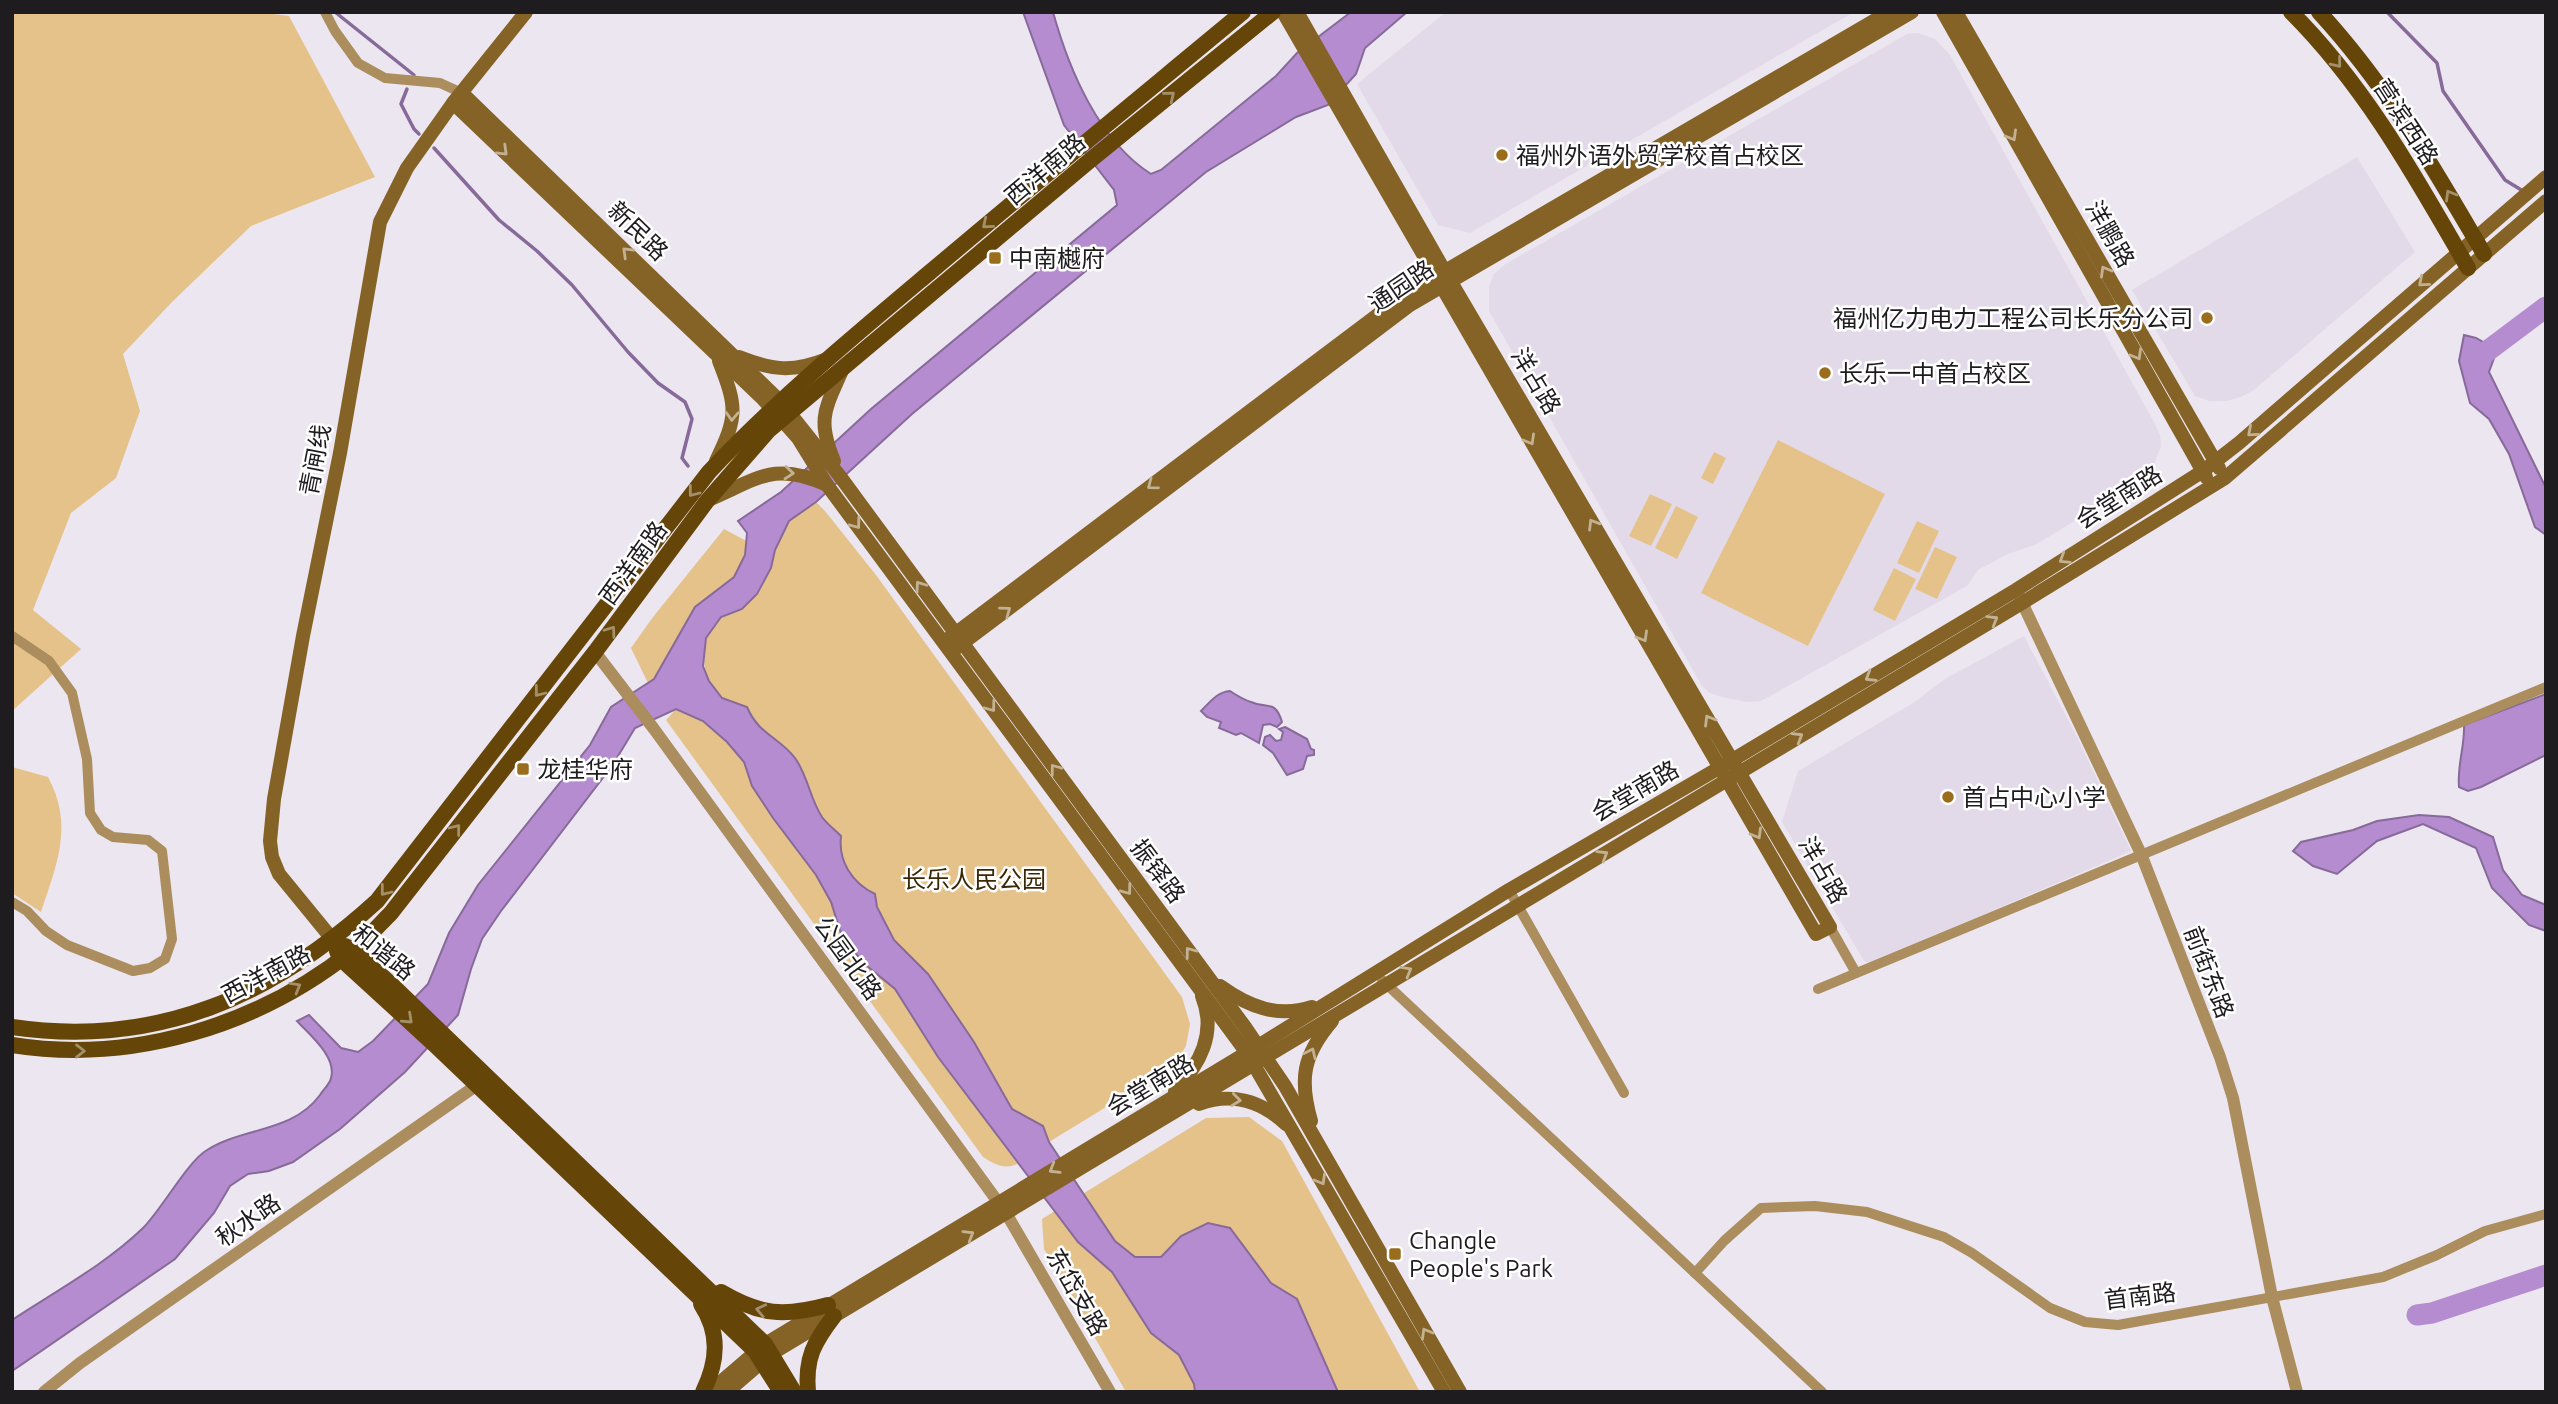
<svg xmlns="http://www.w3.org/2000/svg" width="2558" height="1404" viewBox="0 0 2558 1404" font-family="Ubuntu,'Noto Sans SC',sans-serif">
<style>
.built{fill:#e3dae9}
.green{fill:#e6c28b}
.water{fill:#b48ccf;stroke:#876a9a;stroke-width:2}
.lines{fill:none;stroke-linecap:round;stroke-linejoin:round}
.stream{stroke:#876a9a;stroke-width:3.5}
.river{stroke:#b48ccf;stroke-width:21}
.minor{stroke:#ab8d5e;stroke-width:10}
.tertiary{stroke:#ab8d5e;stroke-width:12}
.secondary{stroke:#856326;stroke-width:14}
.primary{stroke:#664608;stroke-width:16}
.oneway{stroke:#a3906b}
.oneway2{stroke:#c2b192}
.poi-dot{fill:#996d1b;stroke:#fff;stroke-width:2.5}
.labels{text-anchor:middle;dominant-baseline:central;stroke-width:5;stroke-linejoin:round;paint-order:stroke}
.street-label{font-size:24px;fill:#1e1c1f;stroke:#fff}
.poi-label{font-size:24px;fill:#1e1c1f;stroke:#fff;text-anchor:start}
.park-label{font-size:24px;fill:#3a2807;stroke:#fff}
</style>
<rect width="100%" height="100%" fill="#ebe6ef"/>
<g class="built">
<path d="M1446 12H1854L1470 233 1438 225 1357 84Z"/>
<path d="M1918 33 1935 39 1950 55 2154 422 2160 435 2161 446 2152 469 2144 478 2037 544 2008 554 1978 570 1967 586 1761 701 1747 702 1722 697 1710 693 1702 686 1489 311V287L1494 274 1504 265 1907 34Z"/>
<path d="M2357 157 2415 252 2254 390 2241 397 2226 401H2210L2195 396 2132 290Z"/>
<path d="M2024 636 2077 737 2131 851 1876 961 1870 963 1864 961 1782 822 1798 771 1913 703 1945 679Z"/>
</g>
<g class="green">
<path d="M12 12H259L289 16 375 177 251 226 172 302 123 354 140 411 116 478 71 513 33 610 81 649 12 711Z"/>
<path d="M1778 440 1885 494 1808 646 1701 593Z"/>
<path d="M1714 452 1726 458 1713 484 1701 478Z"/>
<path d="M1650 494 1672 504 1651 546 1629 536Z"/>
<path d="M816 502 825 511 876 575 1182 997 1190 1024 1186 1046 1173 1066 1049 1142 1043 1126 1012 1109 974 1042 928 974 894 940 877 907 875 894C852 883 838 861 841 836 835 830 827 824 822 817 810 798 808 776 795 758 778 737 759 735 747 707 739 704 727 702 721 697 699 677 697 637 721 617 726 613 736 612 742 609L745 556 734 577 695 607 654 679 648 683 631 648 653 617 724 529 773 555 789 521Z"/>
<path d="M1676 506 1698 517 1677 559 1655 548Z"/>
<path d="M1917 521 1939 531 1919 573 1897 563Z"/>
<path d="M1935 547 1957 557 1937 599 1915 589Z"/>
<path d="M1894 568 1916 579 1895 621 1873 610Z"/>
<path d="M676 709 703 721 727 742 745 762 752 786 773 818 816 875 831 902 843 940 867 966 895 989 938 1057 1019 1163C1006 1171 994 1164 983 1157L666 720Z"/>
<path d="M12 767 48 777C74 825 57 864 41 912L12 893Z"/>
<path d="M1249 1117 1282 1141 1420 1392H1126L1044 1249 1042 1219 1206 1118Z"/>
</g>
<g class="water">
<path d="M1023 12H1053C1069 70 1099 141 1151 174L1161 170 1276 76 1297 53 1351 12H1407L1365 48 1356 74 1328 105 1296 117 1206 172 912 414 816 502 789 521 775 550 771 568 757 594 742 609 721 617 706 638 703 666 709 681 722 698 747 707C759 735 779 737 795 758 808 776 810 799 822 817 827 824 835 830 841 836 838 861 852 883 875 894L877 907 894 940 928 974 974 1042 1012 1109 1043 1126 1049 1142 1115 1241 1135 1257H1161L1181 1236 1208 1223 1230 1228 1271 1283 1297 1299 1338 1392H1195L1194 1384 1179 1355 1151 1333 1112 1272 1078 1242 938 1057 895 989 867 966 843 940 831 902 816 875 773 818 752 786 744 762 727 742 703 721 676 709 635 728 612 766 501 911 482 939 471 969 458 1015 405 1072 340 1129 293 1162 269 1171 248 1174 230 1186 214 1213 175 1259 12 1371V1320C56 1291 106 1264 143 1228 162 1209 188 1161 207 1150 243 1127 292 1133 320 1095 323 1090 330 1084 331 1078 337 1057 310 1035 297 1021L309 1015 341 1048 358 1052 373 1041 428 984 449 933 478 885 590 745 611 707 654 679 695 607 734 577 745 555 747 533 738 521 781 492 871 409 1117 205 1114 190 1064 125Z"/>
<path d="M2464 335 2476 338 2497 350 2489 372 2546 488V535L2535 527 2509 454 2489 419 2470 403 2459 361Z"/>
<path d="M1230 691C1236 695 1244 700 1251 702 1267 709 1275 699 1282 722L1277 727 1270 724 1263 725 1259 743 1241 733 1236 735 1219 728 1221 722 1207 717 1201 711C1210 702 1217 692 1230 691Z"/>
<path d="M2546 694V755L2481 787 2468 791 2459 787C2457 765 2465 746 2464 725Z"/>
<path d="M1285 727 1307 739 1311 749 1314 750V755L1307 756 1303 769 1287 775 1273 753 1263 745 1265 737 1270 735 1276 741 1281 740 1283 732 1279 729Z"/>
<path d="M2419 815 2449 817 2493 837 2503 870 2522 895 2546 905V931L2529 925 2492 888 2476 848 2423 824 2377 841 2337 874 2313 866 2293 851 2301 842 2353 830 2377 821Z"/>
</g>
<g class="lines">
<g class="stream">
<path d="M335 12 414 75"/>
<path d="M2387 12 2437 63 2443 91 2505 180 2523 191"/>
<path d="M407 89 401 104 414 129 419 134"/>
<path d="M434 148 499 220 537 251 572 285 628 352 658 383 685 402 692 419 682 458 688 466"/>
</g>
<g class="river">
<path d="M2477 366 2474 361 2546 307"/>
<path d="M2417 1315 2432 1313 2546 1275"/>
</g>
<g class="minor">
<path d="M325 12 335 31 358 63 385 78 440 83 462 93"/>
<path d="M12 636 49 661 72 693 87 759 90 813 101 830 113 837 148 840 162 851 172 939 165 959 150 968 133 971 67 945 46 931 27 911 12 902"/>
<path d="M1509 890 1624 1093"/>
<path d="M1830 927 1856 973"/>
<path d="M1382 980 1822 1392"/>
<path d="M1818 989 2546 687"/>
<path d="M1695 1273 1724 1241 1761 1208 1815 1206 1867 1212 1944 1237 1972 1253 2050 1308 2085 1322 2118 1325 2383 1277 2437 1255 2485 1231 2546 1214"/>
</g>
<g class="tertiary">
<path d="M2019 596 2141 854 2220 1057 2233 1098 2272 1297 2297 1392"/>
<path d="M595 652 654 729 1006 1213 1110 1392"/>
<path d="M44 1392 80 1363 477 1085"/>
</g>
<g class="secondary">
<path d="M1283 12 1816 934 1830 927 1444 270 1297 12"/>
<path d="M1943 12 2206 477"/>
<path d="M1956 12 2219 468"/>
<path d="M462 93 781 402 839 475 1245 1027 1285 1086 1460 1392"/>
<path d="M453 103 763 399 798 438 827 485 1247 1053 1444 1392"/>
<path d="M739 357C772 370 792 373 827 359"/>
<path d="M716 461C738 416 737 407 719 361"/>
<path d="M834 461C816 418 826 408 843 368"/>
<path d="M708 500C756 480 774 460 827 485"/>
<path d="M948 639 1404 295 1889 12"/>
<path d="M955 649 1410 305 1912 12"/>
<path d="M333 940 279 874 272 857 270 841 274 799 303 636 340 453 380 222 407 168 453 103 526 12"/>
<path d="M1220 986C1249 1007 1278 1018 1312 1007"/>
<path d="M1175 1091C1200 1064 1217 1033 1202 996"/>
<path d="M1199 1104C1231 1092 1261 1101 1286 1124"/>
<path d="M1311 1121C1299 1079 1303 1055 1332 1021"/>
<path d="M709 1392 765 1344 1258 1046 1509 890 1719 768 2016 590 2203 471 2239 443 2546 177"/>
<path d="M727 1392 771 1354 2022 603 2225 478 2546 201"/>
</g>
<g class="primary">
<path d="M2291 12C2366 87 2416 178 2468 268"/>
<path d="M2319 12C2388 87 2433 167 2484 254"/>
<path d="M345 946 353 950 392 985 765 1344 794 1392"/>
<path d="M337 951 340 958 435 1045 755 1351 781 1392"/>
<path d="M12 1027C156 1048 272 997 377 901L709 472C777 400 854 336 929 273 1033 185 1138 99 1243 12"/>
<path d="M12 1045C132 1064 258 1026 353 950 367 939 379 925 391 913L595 652 707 501 769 430 1088 162 1273 12"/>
<path d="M721 1292C760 1315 784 1317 828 1305"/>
<path d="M701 1304C720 1333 718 1361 703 1392"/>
<path d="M808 1392C805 1358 814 1342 834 1316"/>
</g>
</g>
<defs><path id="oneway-chevron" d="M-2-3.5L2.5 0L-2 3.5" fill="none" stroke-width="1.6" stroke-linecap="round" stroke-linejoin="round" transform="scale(1.75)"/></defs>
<g class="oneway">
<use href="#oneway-chevron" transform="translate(2337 63) rotate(51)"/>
<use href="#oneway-chevron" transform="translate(1170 96) rotate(-39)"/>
<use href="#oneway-chevron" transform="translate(2450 195) rotate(-120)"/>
<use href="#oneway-chevron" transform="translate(987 224) rotate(140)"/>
<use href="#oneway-chevron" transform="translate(693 492) rotate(128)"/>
<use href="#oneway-chevron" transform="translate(611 631) rotate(-54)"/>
<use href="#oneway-chevron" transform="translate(539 692) rotate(128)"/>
<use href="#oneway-chevron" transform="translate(456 829) rotate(-52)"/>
<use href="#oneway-chevron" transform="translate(385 891) rotate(128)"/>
<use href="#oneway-chevron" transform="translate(296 987) rotate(-30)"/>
<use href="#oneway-chevron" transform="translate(408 1019) rotate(43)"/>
<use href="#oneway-chevron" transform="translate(80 1051)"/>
<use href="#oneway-chevron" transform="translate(761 1310) rotate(-168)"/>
</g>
<g class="oneway2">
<use href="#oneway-chevron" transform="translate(2012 136) rotate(60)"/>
<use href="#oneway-chevron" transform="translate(503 151) rotate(44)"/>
<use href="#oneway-chevron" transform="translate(627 252) rotate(-136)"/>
<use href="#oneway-chevron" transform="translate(2105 271) rotate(-120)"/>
<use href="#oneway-chevron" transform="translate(2423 282) rotate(139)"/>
<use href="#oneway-chevron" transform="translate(2137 355) rotate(60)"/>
<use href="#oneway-chevron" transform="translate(732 416) rotate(92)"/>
<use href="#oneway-chevron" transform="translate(2252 432) rotate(139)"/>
<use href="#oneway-chevron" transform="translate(1530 440) rotate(60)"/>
<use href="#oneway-chevron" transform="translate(789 473) rotate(5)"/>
<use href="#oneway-chevron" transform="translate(1152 485) rotate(143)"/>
<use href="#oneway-chevron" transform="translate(856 524) rotate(53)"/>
<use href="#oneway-chevron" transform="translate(1593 524) rotate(-121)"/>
<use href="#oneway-chevron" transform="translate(2064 559) rotate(148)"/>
<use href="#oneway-chevron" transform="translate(920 586) rotate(-126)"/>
<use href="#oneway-chevron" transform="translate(1006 611) rotate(-37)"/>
<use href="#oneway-chevron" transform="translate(1993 620) rotate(-31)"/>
<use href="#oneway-chevron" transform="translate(1643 637) rotate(60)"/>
<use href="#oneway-chevron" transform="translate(1870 677) rotate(149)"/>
<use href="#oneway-chevron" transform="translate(991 707) rotate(53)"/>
<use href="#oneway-chevron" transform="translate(1709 720) rotate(-121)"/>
<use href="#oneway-chevron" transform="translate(1798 737) rotate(-31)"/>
<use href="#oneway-chevron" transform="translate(1055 769) rotate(-127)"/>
<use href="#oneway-chevron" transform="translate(1757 834) rotate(60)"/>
<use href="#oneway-chevron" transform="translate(1603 855) rotate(-31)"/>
<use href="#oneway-chevron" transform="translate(1127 890) rotate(53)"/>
<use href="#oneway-chevron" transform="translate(1190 952) rotate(-127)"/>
<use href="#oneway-chevron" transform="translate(1407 971) rotate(-30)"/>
<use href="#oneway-chevron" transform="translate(1311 1053) rotate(-65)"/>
<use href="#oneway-chevron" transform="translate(1236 1100) rotate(7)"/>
<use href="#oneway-chevron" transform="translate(1054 1169) rotate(149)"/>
<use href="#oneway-chevron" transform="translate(1321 1180) rotate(60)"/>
<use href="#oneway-chevron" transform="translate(969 1235) rotate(-31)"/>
<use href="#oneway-chevron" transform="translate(1426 1333) rotate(-120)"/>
</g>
<g class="poi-dot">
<circle cx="1502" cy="155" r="7"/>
<rect x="988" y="251" width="14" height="14" rx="3.5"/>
<circle cx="2207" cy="318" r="7"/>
<circle cx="1825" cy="373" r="7"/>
<rect x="516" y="762" width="14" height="14" rx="3.5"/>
<circle cx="1948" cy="797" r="7"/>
<rect x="1388" y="1247" width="14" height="14" rx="3.5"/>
</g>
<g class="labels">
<g class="street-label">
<text transform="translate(2406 122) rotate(57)">营滨西路</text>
<text transform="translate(1045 169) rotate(-40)">西洋南路</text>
<text transform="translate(638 231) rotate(44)">新民路</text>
<text transform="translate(2110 234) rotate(60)">洋鹏路</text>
<text transform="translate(1401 286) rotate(-34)">通园路</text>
<text transform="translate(1536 381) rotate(59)">洋占路</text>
<text transform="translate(315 460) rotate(-79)">青闸线</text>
<text transform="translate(2119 497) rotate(-32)">会堂南路</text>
<text transform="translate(633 563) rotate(-54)">西洋南路</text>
<text transform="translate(1635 791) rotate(-30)">会堂南路</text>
<text transform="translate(1823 870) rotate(60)">洋占路</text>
<text transform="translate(1158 871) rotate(53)">振铎路</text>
<text transform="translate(384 952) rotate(39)">和谐路</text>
<text transform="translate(848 958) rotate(54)">公园北路</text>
<text transform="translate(2209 972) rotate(69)">前街东路</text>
<text transform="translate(266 974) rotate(-28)">西洋南路</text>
<text transform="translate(1150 1085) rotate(-31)">会堂南路</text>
<text transform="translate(248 1220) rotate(-35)">秋水路</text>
<text transform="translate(1077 1292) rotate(60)">东岱支路</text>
<text transform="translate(2140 1296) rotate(-7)">首南路</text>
</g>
<g class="poi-label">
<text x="1516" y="155">福州外语外贸学校首占校区</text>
<text x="1009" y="258">中南樾府</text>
<text x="2193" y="318" text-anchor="end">福州亿力电力工程公司长乐分公司</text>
<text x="1839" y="373">长乐一中首占校区</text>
<text x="537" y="769">龙桂华府</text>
<text x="1962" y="797">首占中心小学</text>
<text x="1409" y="1240">Changle<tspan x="1409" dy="28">People's Park</tspan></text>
</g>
<g class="park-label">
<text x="974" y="879">长乐人民公园</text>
</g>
</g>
<rect width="2558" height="1404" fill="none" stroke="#1e1c1f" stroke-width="28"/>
</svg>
